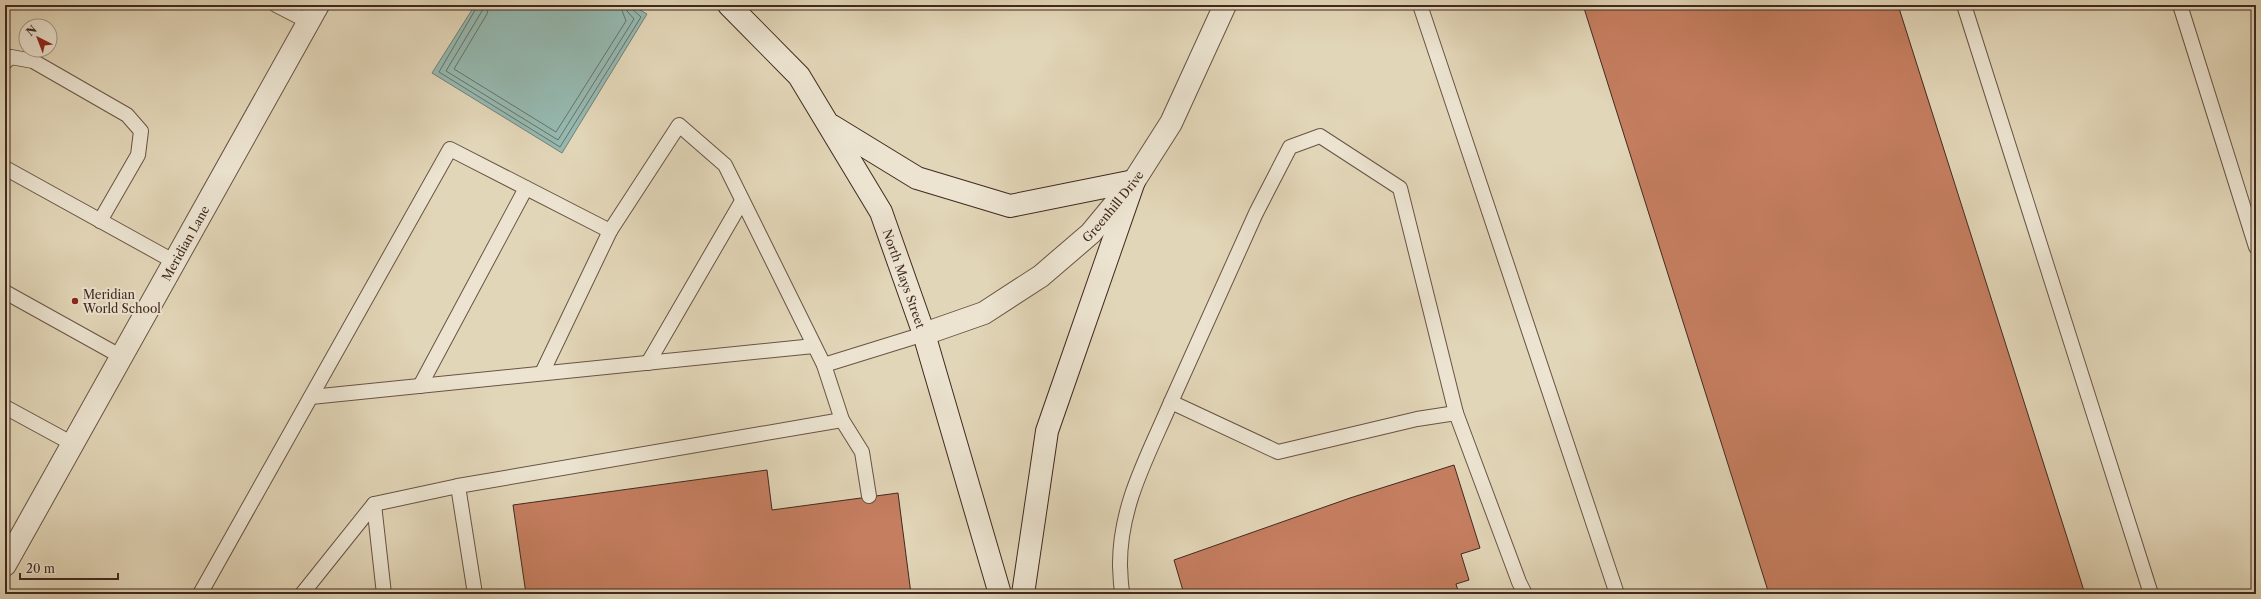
<svg xmlns="http://www.w3.org/2000/svg" width="2261" height="599" viewBox="0 0 2261 599" font-family="'Libre Caslon Text',serif">
<style>
.water{fill:#95b9b1;stroke:#737f77}
.lines{fill:none;stroke-linecap:round;stroke-linejoin:round}
.shore{stroke:#6a7168;stroke-width:1}
.building{fill:#c57e60;stroke:#40291f}
.service-casing{stroke:#685445;stroke-width:16}
.tertiary-casing{stroke:#685445;stroke-width:24}
.secondary-casing{stroke:#40291f;stroke-width:24}
.service{stroke:#ece4d1;stroke-width:14}
.tertiary{stroke:#ece4d1;stroke-width:22}
.secondary{stroke:#ece4d1;stroke-width:22}
.poi-dot{fill:#8f2418;stroke:#ece4d1;stroke-width:1.5}
.labels{text-anchor:middle;dominant-baseline:central;stroke-width:4;stroke-linejoin:round;paint-order:stroke}
.street-label{font-size:12px;fill:#40291f;stroke:#ece4d1}
.poi-label{font-size:12px;fill:#40291f;stroke:#ece4d1;text-anchor:start}
</style>
<rect width="100%" height="100%" fill="#e2d6b8"/>
<filter id="stains"><feTurbulence type="fractalNoise" baseFrequency=".005" numOctaves="4"/><feColorMatrix values="0 0 0 0 .2 0 0 0 0 .09 0 0 0 0 .02 0 0 0 .5 -.17"/></filter>
<radialGradient id="worn" r=".72"><stop offset=".6" stop-color="#630" stop-opacity="0"/><stop offset="1" stop-color="#630" stop-opacity=".3"/></radialGradient>
<path class="water" d="M475 5H632L647 14 562 153 432 73Z"/>
<g class="lines">
<g class="shore">
<path d="M478 5 439 72 560 147 641 17 632 9 631 5"/>
<path d="M483 5 482 11 446 71 558 140 634 19 627 11 626 5"/>
<path d="M489 5 487 14 454 69 556 132 626 21 620 5"/>
</g>
</g>
<g class="building">
<path d="M1583 5H1898L2085 594H1769Z"/>
<path d="M1454 465 1480 548 1461 554 1469 580 1456 584 1459 594H1184L1174 560 1350 498Z"/>
<path d="M767 470 772 510 898 493 911 594H526L513 505Z"/>
</g>
<g class="lines">
<defs>
<g id="service">
<path d="M276 5 309 22"/>
<path d="M1420 5 1617 594"/>
<path d="M1964 5 2151 594"/>
<path d="M2180 5 2256 247"/>
<path d="M5 62 11 57 33 61 127 115 141 131 138 155 100 221"/>
<path d="M5 168 175 262"/>
<path d="M5 292 122 357"/>
<path d="M648 363 742 201"/>
<path d="M824 365 924 334"/>
<path d="M542 373 610 231"/>
<path d="M420 386 526 188"/>
<path d="M311 397 814 346"/>
<path d="M1171 402 1256 213 1290 147 1320 136 1400 188 1456 413"/>
<path d="M5 407 73 444"/>
<path d="M374 504 458 486"/>
<path d="M200 594 450 149 610 231 679 125 725 165 824 365 842 420 862 452 869 496"/>
<path d="M302 594 374 504 384 594"/>
<path d="M475 594 458 486 842 420"/>
<path d="M1123 594C1120 586 1121 576 1120 567 1119 506 1148 456 1171 402L1278 452 1417 419 1456 413 1519 582 1525 594"/>
</g>
<g id="tertiary">
<path id="s1" d="M924 334 984 313 1041 276 1091 233 1134 181 1171 123 1225 5"/>
<path id="s2" d="M5 565 318 5"/>
</g>
<g id="secondary">
<path id="s3" d="M729 5 799 76 881 212 924 334 1000 594"/>
<path d="M832 126 917 178 1010 206 1134 181"/>
<path d="M1023 594 1047 431 1134 181"/>
</g>
</defs>
<use href="#service" class="service-casing"/>
<use href="#tertiary" class="tertiary-casing"/>
<use href="#secondary" class="secondary-casing"/>
<use href="#service" class="service"/>
<use href="#tertiary" class="tertiary"/>
<use href="#secondary" class="secondary"/>
</g>
<circle class="poi-dot" cx="75" cy="301" r="4"/>
<g class="labels">
<g class="street-label">
<text stroke="none"><textPath href="#s1" startOffset="232">Greenhill Drive</textPath></text>
<text stroke="none"><textPath href="#s2" startOffset="369">Meridian Lane</textPath></text>
<text stroke="none"><textPath href="#s3" startOffset="329">North Mays Street</textPath></text>
</g>
<g class="poi-label">
<text x="83" y="294">Meridian<tspan x="83" dy="14">World School</tspan></text>
</g>
</g>
<rect width="2261" height="599" fill="none" stroke="#e2d6b8" stroke-width="20"/>
<rect x="6" y="6" width="2249" height="587" fill="none" stroke="#40291f" stroke-width="2"/>
<rect x="10" y="10" width="2241" height="579" fill="none" stroke="#40291f"/>
<g transform="translate(38 38) rotate(318)"><circle r="19" fill="#ece4d1" stroke="#a7998a"/>
<path d="M0-3L7 15L0 10L-7 15Z" fill="#8f2418"/>
<text y="-6" font-size="11" font-weight="bold" text-anchor="middle" fill="#40291f">N</text>
</g>
<path d="M20 573v6h98v-6" fill="none" stroke="#40291f" stroke-width="2"/>
<text x="26" y="573" font-size="12" fill="#40291f" stroke="#ece4d1" stroke-width="3" paint-order="stroke">20 m</text>
<rect width="100%" height="100%" filter="url(#stains)"/>
<rect width="100%" height="100%" fill="url(#worn)"/>
</svg>
